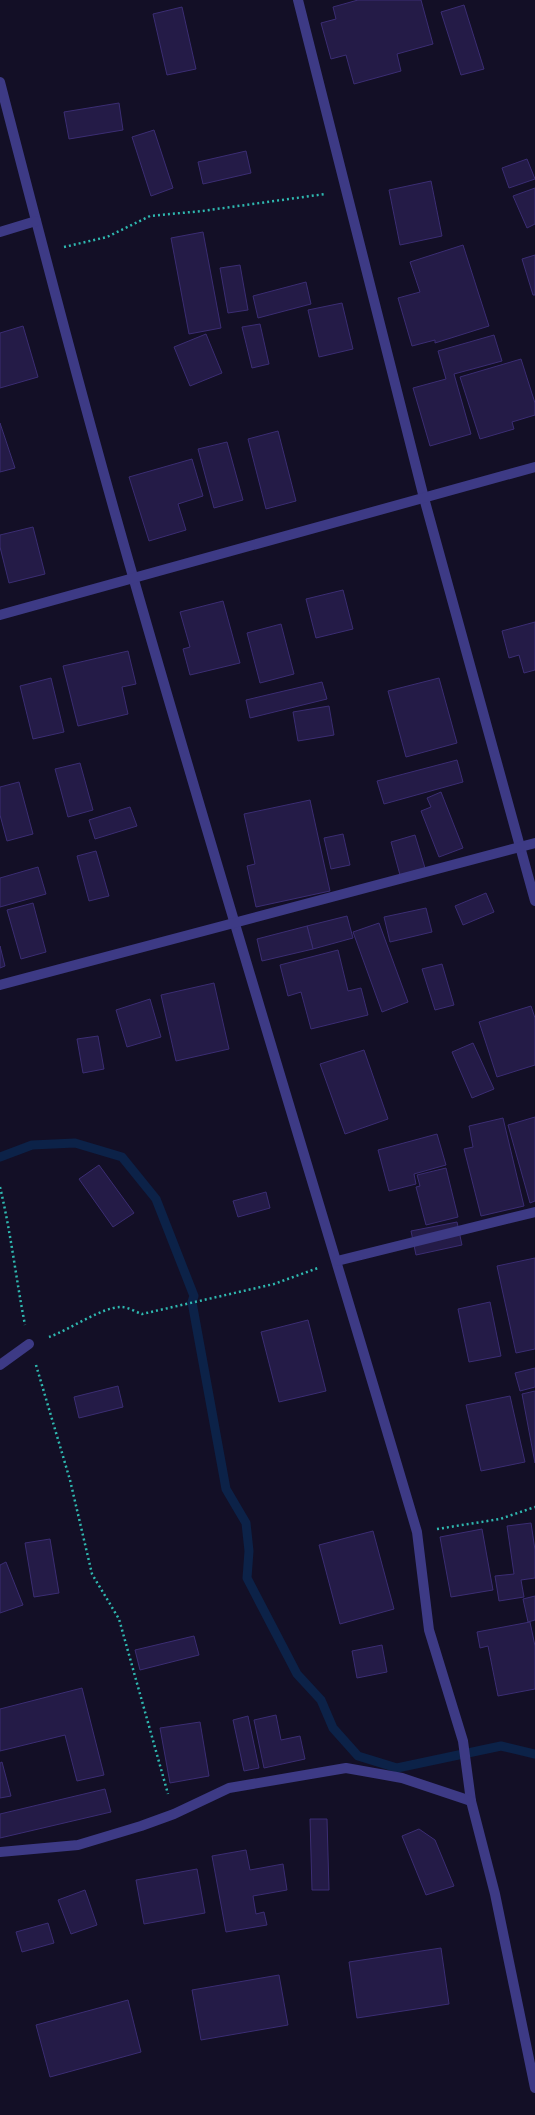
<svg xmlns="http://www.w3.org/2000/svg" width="535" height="2115" viewBox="0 0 535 2115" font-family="'Fira Sans Condensed',sans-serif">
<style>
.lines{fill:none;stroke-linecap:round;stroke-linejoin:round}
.stream{stroke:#0c2248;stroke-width:9}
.building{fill:#241b47;stroke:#3b2d73}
.path{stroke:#2fb8b0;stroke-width:2.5;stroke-dasharray:2 3;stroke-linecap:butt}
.street{stroke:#3d3a85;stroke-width:10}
</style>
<rect width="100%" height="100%" fill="#130f26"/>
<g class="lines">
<path class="stream" d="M0 1157 32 1145 75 1143 122 1157 156 1199 194 1296 192 1302 226 1489 246 1523 249 1551 247 1578 297 1674 321 1700 333 1728 358 1756 397 1768 501 1746 535 1754"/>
</g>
<g class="building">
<path d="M358 0H421L433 44 397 54 401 71 354 84 346 55 331 59 321 23 336 19 333 7Z"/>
<path d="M464 5 484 69 461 75 441 12Z"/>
<path d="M182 7 196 69 167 75 153 14Z"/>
<path d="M119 103 123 130 69 139 64 112Z"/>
<path d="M154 130 173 188 151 196 132 137Z"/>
<path d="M246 151 251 173 203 184 198 162Z"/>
<path d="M527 159 535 179 509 188 502 168Z"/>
<path d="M431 181 442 236 400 245 389 190Z"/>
<path d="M535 188V224L527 228 513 196Z"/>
<path d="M203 232 221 328 189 334 171 238Z"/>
<path d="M463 245 489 326 435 343V340L412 346 398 298 420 292 410 262Z"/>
<path d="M535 255V295H533L522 259Z"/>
<path d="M240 265 248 310 228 313 220 268Z"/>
<path d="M306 282 311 304 258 318 253 296Z"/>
<path d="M342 303 353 349 319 357 308 310Z"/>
<path d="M260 324 269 364 252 368 242 327Z"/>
<path d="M23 326 38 377 0 388V333Z"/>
<path d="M206 334 222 373 190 386 174 347Z"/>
<path d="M494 335 502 361 454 374 471 434 430 446 413 388 446 379 438 351Z"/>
<path d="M521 359 535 403V415L512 422 514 429 480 439 460 377Z"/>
<path d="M0 423 15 468 0 472Z"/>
<path d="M278 431 296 501 266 509 248 439Z"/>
<path d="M227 442 243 500 214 508 198 449Z"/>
<path d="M192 459 203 496 178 504 186 530 149 541 129 477Z"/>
<path d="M33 527 45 574 9 583 0 547V535Z"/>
<path d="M343 590 353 629 316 638 306 599Z"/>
<path d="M223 601 240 663 190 675 183 649 190 647 180 612Z"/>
<path d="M535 622V670L524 673 519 655 509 658 502 631Z"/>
<path d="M281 624 294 674 260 683 247 633Z"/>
<path d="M128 651 136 684 122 687 128 714 78 726 63 666Z"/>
<path d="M51 678 64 732 33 739 20 686Z"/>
<path d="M439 678 457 743 406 757 388 691Z"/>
<path d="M322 682 327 699 250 718 246 700Z"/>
<path d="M329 706 334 735 298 741 293 712Z"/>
<path d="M457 760 463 782 384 804 377 781Z"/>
<path d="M80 763 93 810 68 817 55 769Z"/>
<path d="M19 782 33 834 7 841 0 815V787Z"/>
<path d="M441 792 463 848 439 857 421 811 431 807 427 798Z"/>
<path d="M310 800 330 891 256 907 247 866 255 864 244 814Z"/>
<path d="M130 807 137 826 95 839 89 820Z"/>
<path d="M343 834 350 865 331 869 324 838Z"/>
<path d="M415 835 425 868 400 875 391 842Z"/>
<path d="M96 851 109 896 89 901 77 856Z"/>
<path d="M38 867 46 894 0 907V878Z"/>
<path d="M486 893 494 912 463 925 455 906Z"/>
<path d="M33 903 46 952 21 959 7 910Z"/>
<path d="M426 908 432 932 390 942 384 917Z"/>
<path d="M347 916 353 938 313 949 307 926Z"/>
<path d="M379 923 408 1002 382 1012 353 932Z"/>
<path d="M307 926 313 949 262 961 257 939Z"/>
<path d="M0 946 5 966 0 968Z"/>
<path d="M338 950 348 991 361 988 368 1015 311 1029 301 992 288 996 280 965Z"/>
<path d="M442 964 454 1005 435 1010 422 969Z"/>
<path d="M214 983 229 1049 176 1061 161 995Z"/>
<path d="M150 999 161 1037 127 1047 116 1010Z"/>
<path d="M531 1006 535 1018V1065L497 1077 479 1022Z"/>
<path d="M98 1036 104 1069 83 1073 77 1039Z"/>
<path d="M473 1043 494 1089 472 1098 452 1052Z"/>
<path d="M364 1050 388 1119 345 1134 320 1064Z"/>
<path d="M535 1117V1201L530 1203 508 1125Z"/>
<path d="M503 1118 524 1206 481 1216 464 1149 473 1147 469 1126Z"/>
<path d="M437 1134 446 1165 414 1174 416 1184 389 1191 378 1150Z"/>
<path d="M99 1165 134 1213 113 1227 79 1179Z"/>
<path d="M446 1168 458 1217 426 1225 416 1187 420 1186 417 1175Z"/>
<path d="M266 1192 270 1208 238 1217 233 1201Z"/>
<path d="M457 1222 462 1245 416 1255 411 1231Z"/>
<path d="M535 1258V1349L516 1353 497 1266Z"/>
<path d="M490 1302 501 1356 469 1362 458 1309Z"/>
<path d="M308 1320 326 1391 279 1402 261 1332Z"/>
<path d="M535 1368V1387L520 1391 515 1373Z"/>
<path d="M118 1386 123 1407 79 1418 74 1397Z"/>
<path d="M535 1391V1463L522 1394Z"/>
<path d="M510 1396 525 1462 481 1471 466 1405Z"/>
<path d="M531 1523 535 1550V1578L521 1580 524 1597 499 1601 495 1576 514 1574 507 1526Z"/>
<path d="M482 1529 493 1590 451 1597 440 1537Z"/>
<path d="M373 1531 394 1609 340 1624 319 1545Z"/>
<path d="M50 1539 59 1593 34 1597 25 1543Z"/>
<path d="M6 1562 23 1605 0 1613V1565Z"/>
<path d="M535 1596V1620L528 1622 523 1599Z"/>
<path d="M530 1622 535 1646V1689L498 1696 488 1646 480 1648 477 1632Z"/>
<path d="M194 1636 199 1655 140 1670 135 1650Z"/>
<path d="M382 1645 387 1672 357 1678 352 1651Z"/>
<path d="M82 1688 104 1775 77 1781 65 1735 0 1751V1709Z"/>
<path d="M276 1715 281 1740 300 1736 305 1759 264 1768 254 1720Z"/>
<path d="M248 1716 259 1768 244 1771 233 1720Z"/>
<path d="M200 1722 209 1776 170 1783 160 1728Z"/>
<path d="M2 1762 11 1796 0 1798V1763Z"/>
<path d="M105 1789 111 1812 0 1838V1814Z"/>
<path d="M310 1819H327L329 1890H312Z"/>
<path d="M419 1829 435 1840 454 1886 426 1895 402 1836Z"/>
<path d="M246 1850 250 1870 283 1864 287 1890 253 1896 256 1914 264 1912 267 1925 226 1932 212 1856Z"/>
<path d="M197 1869 205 1913 144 1924 136 1880Z"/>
<path d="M85 1890 97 1925 71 1934 58 1900Z"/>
<path d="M48 1923 54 1943 22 1952 16 1932Z"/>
<path d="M441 1948 449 2004 357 2018 349 1962Z"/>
<path d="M279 1975 288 2025 201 2040 192 1990Z"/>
<path d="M128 2000 141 2052 50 2077 36 2025Z"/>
</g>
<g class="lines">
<g class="path">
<path d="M64 247 107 237 150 216 202 211 325 194"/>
<path d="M0 1187C11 1233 16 1279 25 1325"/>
<path d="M49 1337C69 1330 102 1307 121 1307 128 1307 136 1312 142 1314L274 1284 318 1268"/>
<path d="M36 1365 70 1480 92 1574 119 1619 168 1794"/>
<path d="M437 1529 500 1519 535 1507"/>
</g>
<g class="street">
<path d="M298 0 424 498 535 901"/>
<path d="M0 82C43 248 86 414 134 580 225 898 323 1214 417 1532L429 1630 463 1741 471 1801 495 1894 535 2088"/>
<path d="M0 232 36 221"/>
<path d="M0 615 535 467"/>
<path d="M0 985 535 843"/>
<path d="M337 1261 535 1212"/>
<path d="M0 1365 29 1344"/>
<path d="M0 1852 78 1845 141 1826 174 1814 229 1788 346 1768 402 1778 471 1801"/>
</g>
</g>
</svg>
